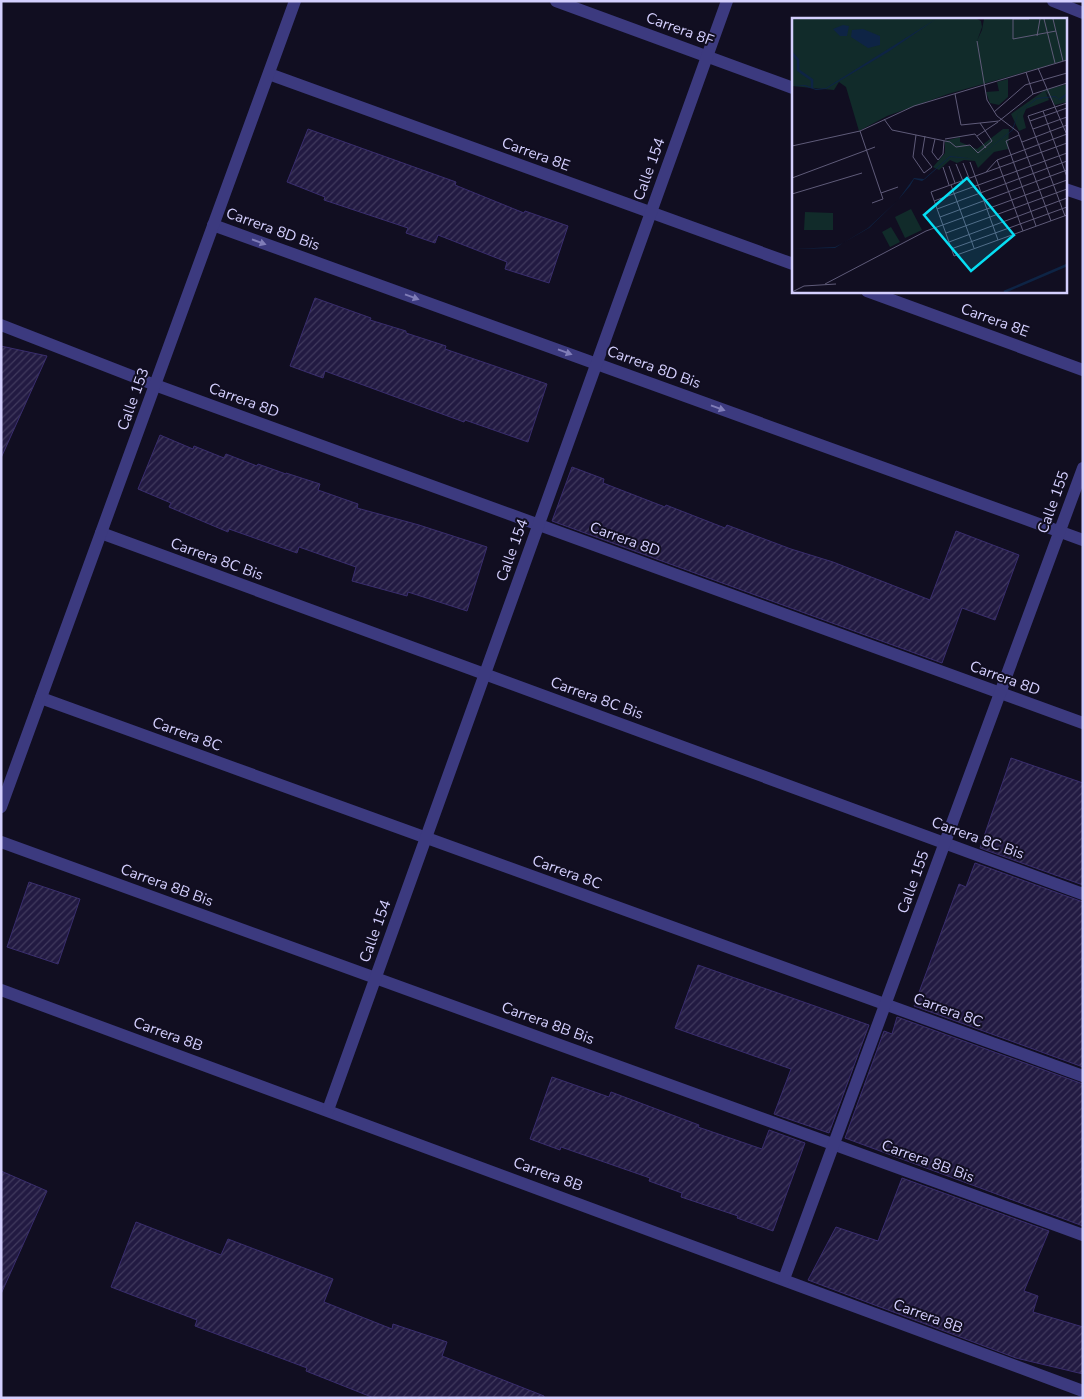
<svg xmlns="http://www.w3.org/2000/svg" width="1084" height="1399" viewBox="0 0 1084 1399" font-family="'Nunito Sans',sans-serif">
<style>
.building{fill:url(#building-hatch);stroke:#392d6d}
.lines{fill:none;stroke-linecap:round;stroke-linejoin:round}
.minor{stroke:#3c3a7f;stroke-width:12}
.oneway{fill:#807db8}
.labels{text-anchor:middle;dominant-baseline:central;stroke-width:4;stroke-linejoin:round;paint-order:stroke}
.street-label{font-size:15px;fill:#d4cffe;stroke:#110e21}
.inset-river{fill:none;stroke:#0e2445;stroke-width:2.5}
.inset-road{fill:none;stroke:#5f5b79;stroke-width:1}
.view{fill:#06def3;fill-opacity:0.15;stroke:#06def3;stroke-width:2.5}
.inset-edge{fill:none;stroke:#d4cffe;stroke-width:2.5}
</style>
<defs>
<pattern id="building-hatch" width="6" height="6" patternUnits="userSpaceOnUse" patternTransform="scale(1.25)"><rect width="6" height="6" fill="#221a42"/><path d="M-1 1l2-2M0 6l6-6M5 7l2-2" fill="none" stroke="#413a5e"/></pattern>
</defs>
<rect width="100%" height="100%" fill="#110e21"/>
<g class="building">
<path d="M308 129 456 182 455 185 524 213 525 211 568 226 549 283 505 269 507 262 438 235 435 243 406 233 408 228 324 200 325 197 287 182Z"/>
<path d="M315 298 371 318 370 320 406 331V333L446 346 445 349 547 384 528 442 465 420 464 422 325 371 323 378 290 366Z"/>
<path d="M1 346 47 356 1 458Z"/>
<path d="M160 435 193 449 194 446 224 458 226 454 257 466 258 464 286 474V473L320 484 318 490 358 504 357 508 419 525 487 547 467 611 408 592 407 596 352 581 356 567 299 547 297 553 229 529 228 532 169 507 171 503 138 489Z"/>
<path d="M572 467 604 479 603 483 665 507 666 505 725 528 727 525 791 549 833 562 930 600 956 531 1019 555 995 620 962 608 942 663 552 521Z"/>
<path d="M1011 758 1083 783V885L980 848Z"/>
<path d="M975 863 1083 902V1067L914 1006 959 884 966 887Z"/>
<path d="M29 882 80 899 58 964 7 947Z"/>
<path d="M698 965 869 1025 829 1133 774 1114 791 1069 675 1028Z"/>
<path d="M897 1017 1083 1084V1226L845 1138 884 1031 892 1034Z"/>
<path d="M552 1077 609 1097 611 1092 699 1125 698 1127 762 1149 769 1130 805 1143 773 1231 737 1218 738 1216 681 1197 682 1193 649 1181 650 1178 561 1147 560 1150 530 1139Z"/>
<path d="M1 1171 47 1191 1 1294Z"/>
<path d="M902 1178 1049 1231 1024 1291 1038 1296 1033 1312 1083 1327V1374L1016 1358 808 1280 836 1227 878 1241Z"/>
<path d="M136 1222 221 1255 228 1239 333 1279 324 1302 392 1329 393 1324 447 1342 442 1356 544 1396V1398H374L306 1371 307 1368 195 1326 197 1320 111 1287Z"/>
</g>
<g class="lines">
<g class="minor">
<path d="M556 1 793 88"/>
<path d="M1053 1 1083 13"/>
<path d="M269 74 793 264"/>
<path d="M1065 189 1083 195"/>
<path d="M213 225 1083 540"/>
<path d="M867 291 1083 370"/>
<path d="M1 325 155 385 1083 723"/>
<path d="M101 533 1083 894"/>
<path d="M41 698 1083 1076"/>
<path d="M1 807 295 1"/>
<path d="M1 842 1083 1235"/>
<path d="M1 990 1083 1391"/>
<path d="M328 1110 727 1"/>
<path d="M784 1279 1083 468"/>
</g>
</g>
<defs><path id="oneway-solid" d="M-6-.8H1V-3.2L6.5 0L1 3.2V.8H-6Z" transform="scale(1.25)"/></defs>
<g class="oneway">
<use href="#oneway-solid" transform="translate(259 242) rotate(20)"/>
<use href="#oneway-solid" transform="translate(412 297) rotate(20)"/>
<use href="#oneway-solid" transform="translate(565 352) rotate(20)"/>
<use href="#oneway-solid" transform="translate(718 408) rotate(20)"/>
</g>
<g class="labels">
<g class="street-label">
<text transform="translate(680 29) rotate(20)">Carrera 8F</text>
<text transform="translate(536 154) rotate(20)">Carrera 8E</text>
<text transform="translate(649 169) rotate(-70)">Calle 154</text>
<text transform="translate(273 229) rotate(20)">Carrera 8D Bis</text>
<text transform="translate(995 320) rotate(20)">Carrera 8E</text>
<text transform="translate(654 367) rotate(20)">Carrera 8D Bis</text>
<text transform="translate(133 399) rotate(-70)">Calle 153</text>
<text transform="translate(244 400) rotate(20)">Carrera 8D</text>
<text transform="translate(1053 502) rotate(-70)">Calle 155</text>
<text transform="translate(625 539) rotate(20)">Carrera 8D</text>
<text transform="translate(512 550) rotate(-70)">Calle 154</text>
<text transform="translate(217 559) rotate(20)">Carrera 8C Bis</text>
<text transform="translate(1005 678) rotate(20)">Carrera 8D</text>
<text transform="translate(597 698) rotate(20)">Carrera 8C Bis</text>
<text transform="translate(187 734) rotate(20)">Carrera 8C</text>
<text transform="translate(978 838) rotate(20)">Carrera 8C Bis</text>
<text transform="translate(567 872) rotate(20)">Carrera 8C</text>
<text transform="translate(913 882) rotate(-70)">Calle 155</text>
<text transform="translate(167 885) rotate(20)">Carrera 8B Bis</text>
<text transform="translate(375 931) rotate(-70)">Calle 154</text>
<text transform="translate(948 1010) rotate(20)">Carrera 8C</text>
<text transform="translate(548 1023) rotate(20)">Carrera 8B Bis</text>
<text transform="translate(168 1034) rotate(20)">Carrera 8B</text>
<text transform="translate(928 1161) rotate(20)">Carrera 8B Bis</text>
<text transform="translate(548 1174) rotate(20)">Carrera 8B</text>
<text transform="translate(928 1316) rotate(20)">Carrera 8B</text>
</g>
</g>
<g transform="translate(792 18)">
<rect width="275" height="275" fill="#110e21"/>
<path d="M0 35 6 42V52L20 62V70L0 68Z" fill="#112b2a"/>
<path d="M253 72 257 82 234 91 231 98 234 110 227 113 219 96ZM211 111H217L216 131 202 134 186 150 183 143 172 142 165 145 158 142 147 152 141 149 153 135V123L168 119V124L185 131Z" fill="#112b2a"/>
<path d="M0 1H185L189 3 190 9 185 23 190 12 192 1H275V42L156 76 95 98 67 113 54 69 47 64 42 72 20 70V62L6 52V42L0 35ZM216 61V79L207 87 198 85 194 74 207 73 205 64ZM275 66V84L263 87 253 72ZM119 191 130 212 113 220 103 199ZM13 194 41 195V212H12ZM99 209 108 224 98 229 90 214Z" fill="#112b2a"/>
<path d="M144 1 96 34 34 71 24 72 12 68H0L13 67 24 71 34 70ZM51 7 57 8 55 18H48L41 11ZM71 11 88 18V27L76 30 59 19 60 12ZM275 75V77L268 82 263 79 245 81 226 95 221 112 184 141 158 139 133 161 130 163 122 161 118 168 106 182 77 210 51 225 43 230 0 231 43 229 51 225 76 210 106 182 122 160 132 161 158 138 184 141 220 112 226 95 245 80 263 78 267 81Z" fill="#0e2445"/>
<path class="inset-river" d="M0 35 6 42V52L20 62V70M212 274 275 247"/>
<path class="inset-road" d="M221 1V21L264 13M221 1H237M252 1 263 45M261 1 271 43M245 18 248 1M185 23 195 82 205 98 226 114 259 203M246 50 275 117M234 54 241 76M163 76 169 107 207 103 241 76 275 65M251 93 275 159M202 94 233 67 275 55M92 101 100 112 158 124 164 129 178 127 186 135 200 123 188 105M238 103 275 90M241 111 275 99M68 113 91 181 80 185M124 117 121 139 132 155 140 149 130 136 133 118M227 117 214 123 244 208M185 118 206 104M143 121 140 134 146 142 151 136 152 123M153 121 183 116 194 130M230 124 275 107M275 125 139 174 162 238 275 197M0 128 68 113 122 88 275 42M205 142 231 213M178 144 206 222M171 145 177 160M164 146 171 163M157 148 163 165M151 149 157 167M194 154 205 142 275 116M0 160 83 129M159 167 182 230M89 175 106 169M0 176 70 155M142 183 275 135M145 191 275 143M273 198 236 98 275 85M148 199 275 152M154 215 275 171M157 224 275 180M159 231 275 189M33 266 134 213 275 162M0 274 12 268 44 266"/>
<path class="view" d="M175 160 222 217 179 253 132 197Z"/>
<rect width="275" height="275" class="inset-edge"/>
</g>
<rect width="1084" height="1399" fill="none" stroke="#d4cffe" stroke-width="5"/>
</svg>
